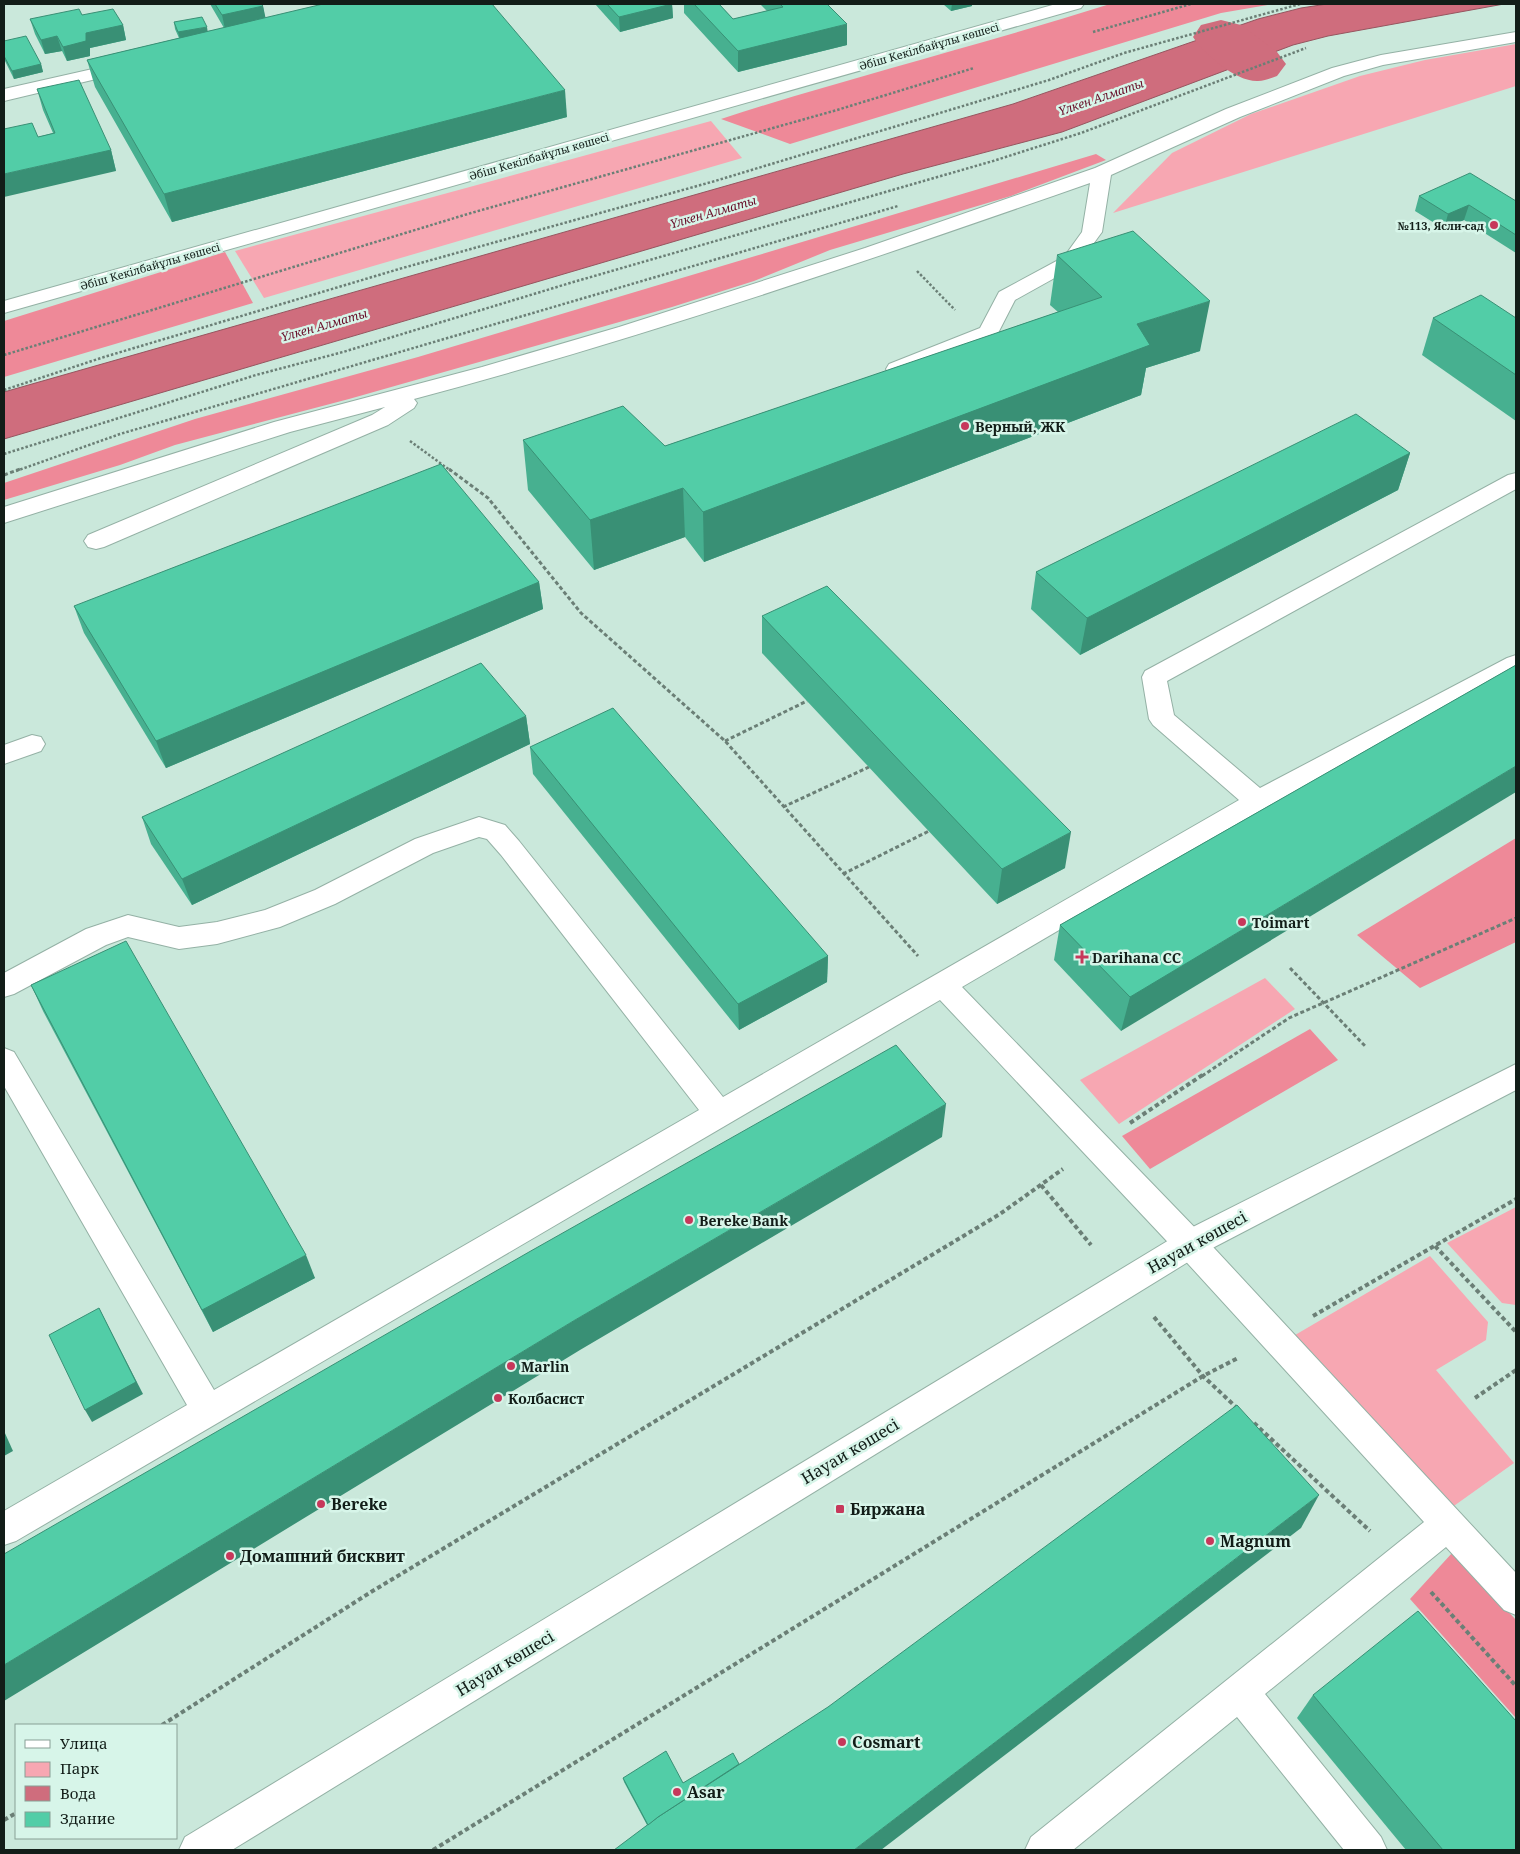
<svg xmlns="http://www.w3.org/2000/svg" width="1520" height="1854" viewBox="0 0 1520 1854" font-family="'Noto Serif',serif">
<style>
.green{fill:#f7a7b2}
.forest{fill:#ee8998}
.water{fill:#cf6d7d;stroke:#96555f}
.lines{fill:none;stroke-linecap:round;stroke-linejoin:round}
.river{fill:#cf6d7d;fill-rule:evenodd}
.service-casing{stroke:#94b1a5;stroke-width:2}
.minor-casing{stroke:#94b1a5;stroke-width:2}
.tertiary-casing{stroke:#94b1a5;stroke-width:2}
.path-far2{stroke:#6b7f76;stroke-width:2.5;stroke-dasharray:2.5 2;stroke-linecap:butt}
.path-far1{stroke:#6b7f76;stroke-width:3;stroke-dasharray:4 2.5;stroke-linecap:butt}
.path{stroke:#6b7f76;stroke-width:4;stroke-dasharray:4.5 3;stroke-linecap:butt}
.service{fill:#fff;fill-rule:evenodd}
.minor{fill:#fff;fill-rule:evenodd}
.tertiary{fill:#fff;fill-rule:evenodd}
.wall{fill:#47b090}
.shaded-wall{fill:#399075}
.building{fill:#52cda7;stroke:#399075}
.poi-dot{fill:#c7385b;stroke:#d7f5e9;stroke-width:2}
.labels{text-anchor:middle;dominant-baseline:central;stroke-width:5;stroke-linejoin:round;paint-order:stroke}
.far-street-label{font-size:11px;fill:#121d18;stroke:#d7f5e9}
.far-poi-label{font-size:11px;font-weight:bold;fill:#121d18;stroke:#d7f5e9;text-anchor:end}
.far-water-label{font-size:12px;font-style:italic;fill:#680d28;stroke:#d7f5e9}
.poi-label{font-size:14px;font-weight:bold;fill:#121d18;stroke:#d7f5e9;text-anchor:start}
.near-street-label{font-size:16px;fill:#121d18;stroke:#d7f5e9}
.near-poi-label{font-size:16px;font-weight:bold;fill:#121d18;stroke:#d7f5e9;text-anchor:start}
</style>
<rect width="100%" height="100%" fill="#cae8db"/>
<g class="green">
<path d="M1516 44V86L1113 213 1172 153 1251 114 1360 76 1425 60Z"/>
<path d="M711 121 742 158 264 298 235 251Z"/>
<path d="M1265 978 1295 1009 1119 1124 1080 1080Z"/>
<path d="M1516 1207V1305L1502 1303 1447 1243Z"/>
<path d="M1430 1256 1488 1322 1486 1340 1436 1370 1514 1463 1444 1513 1290 1338Z"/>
</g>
<g class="forest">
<path d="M1110 4H1273L1221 13 790 144 721 119C850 77 981 45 1110 4Z"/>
<path d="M1096 154 1106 160 1011 196 830 250 754 281 672 307 349 399 175 445 120 465 4 500V483L195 419 418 357Z"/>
<path d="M225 252 253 303 4 377V321Z"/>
<path d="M1516 838V942L1420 988 1357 935Z"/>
<path d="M1310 1029 1338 1060 1150 1169 1122 1136Z"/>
<path d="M1453 1552 1516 1620V1718L1410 1599Z"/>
</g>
<path class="water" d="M1327 4H1504L1328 36 1293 45 1062 132 903 174 4 439V392L1013 104 1258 19 1301 8Z"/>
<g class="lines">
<path class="river" d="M1221 20 1241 25 1277 52 1286 64 1277 76C1271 78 1264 81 1258 81 1236 82 1204 54 1193 37L1201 25Z"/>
<defs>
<g id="service">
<path d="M1516 32V42L1383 65 1344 76 1240 117 1111 175 1102 232 1099 236 1078 265 1015 300 996 337 905 374 897 376 889 374 886 369 889 364 980 328 999 292 1064 257 1082 232 1090 183C867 261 643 338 414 399L417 403 414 408 388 425 104 547 96 549 88 547 84 541 88 535 372 415 385 407 290 432 4 523V507L274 422 482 367 619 327 865 248 1095 168 1226 109 1332 68 1381 55Z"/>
<path d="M1516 473V489L1167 681 1174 715 1260 788 1507 658 1516 655V675L1267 808 962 987 1201 1234 1516 1573V1615L1504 1610 1446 1547 1265 1694 1381 1837 1387 1850H1344L1237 1717 1073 1850H1025L1031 1837 1424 1522 1179 1254 940 1000 16 1541 4 1545V1511L187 1405 4 1086V1048L14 1052 214 1390 699 1110 501 855 487 839 479 837 433 853 335 904 280 927 217 944 179 949 128 937 106 945 14 994 4 997V973L86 929 128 915 179 927 217 922 265 910 315 890 415 839 479 817 505 825 519 841 723 1097 1239 800 1153 725 1149 719 1142 677 1145 671 1508 475Z"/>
<path d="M32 735 41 737 45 744 41 751 4 764V745Z"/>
</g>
<g id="minor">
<path d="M1056 4H1084L1081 8 4 313V301Z"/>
<path d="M128 61 134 62 137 66 134 70 4 101V89Z"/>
</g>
<path id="tertiary" d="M1516 1064V1090L1201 1254 232 1850H179L185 1837 1179 1234Z"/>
</defs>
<use href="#service" class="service-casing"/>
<use href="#minor" class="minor-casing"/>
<use href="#tertiary" class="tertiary-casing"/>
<g class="path-far2">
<path d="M1093 32 1191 4"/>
<path d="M917 271 955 310"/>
<path d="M4 355 471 213 837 110 974 68"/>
<path d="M4 390 104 357 399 269 715 181 1049 80 1124 53 1300 4"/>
<path d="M410 441 451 471"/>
<path d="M4 454 256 375 343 352 570 283 993 161 1081 133 1306 48"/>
<path d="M16 471 120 434 898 206"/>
</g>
<g class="path-far1">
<path d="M449 469 488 498 581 613 725 741 918 956"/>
<path d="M4 475 20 469"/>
<path d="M725 741 807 701"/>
<path d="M783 807 869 767"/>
<path d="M843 874 929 831"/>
<path d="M1290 968 1366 1047"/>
<path d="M1202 1076 1289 1018 1516 918"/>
</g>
<g class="path">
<path d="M1130 1123 1204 1074"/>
<path d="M1041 1185 1091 1245"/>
<path d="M1435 1246 1516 1332"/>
<path d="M1313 1316 1516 1199"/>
<path d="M1154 1317 1203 1376 1238 1409"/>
<path d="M1475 1398 1516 1370"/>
<path d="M1254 1423 1370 1531"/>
<path d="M1431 1592 1516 1686"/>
<path d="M162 1725 371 1592 1000 1214 1063 1169"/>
<path d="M4 1820 16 1813"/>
<path d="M433 1850 1203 1376 1238 1358"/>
</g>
<use href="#service" class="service"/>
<use href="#minor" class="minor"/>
<use href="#tertiary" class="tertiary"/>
</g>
<g class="wall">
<path d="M210 4H261L263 6 265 18 567 117 172 222 95 87 87 60 179 38 175 29 174 22 208 31 224 28Z"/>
<path d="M595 4H672L673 18 620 32Z"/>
<path d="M683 4H719L733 19 767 11 760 4H827L847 45 738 72 684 13V5Z"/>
<path d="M943 4H972V6L951 11Z"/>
<path d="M82 15 123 25 126 40 90 48V56L67 61 62 51 45 54 35 34 30 19Z"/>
<path d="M4 41 41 64 43 72 14 79 4 59Z"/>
<path d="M37 89 111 150 116 171 38 137 53 133 43 110Z"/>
<path d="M1419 196 1516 201V253L1464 220 1444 229 1415 211Z"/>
<path d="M1057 255 1200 351 1146 368 1141 395 704 562 685 537 594 570 528 490 523 440 665 446 1058 312 1050 305Z"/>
<path d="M1433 318H1516V421L1422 355Z"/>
<path d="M1410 453 1398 490 1080 655 1031 609 1036 572Z"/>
<path d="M539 582 543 609 166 768 84 633 74 606Z"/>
<path d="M762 616 1065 868 997 904 762 653Z"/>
<path d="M1516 665 1121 1031 1054 960 1060 925Z"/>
<path d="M526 716 530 744 192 905 151 844 142 817Z"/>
<path d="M530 747 828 956 827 982 739 1030 533 774Z"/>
<path d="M31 985 315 1278 213 1332 43 1011Z"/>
<path d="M1301 1528 647 1825 624 1782 623 1778 683 1783 739 1764Z"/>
<path d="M1313 1695 1516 1850H1406L1297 1718Z"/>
</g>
<g class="shaded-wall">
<path d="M672 4 673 18 620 32 619 17Z"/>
<path d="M952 4H972V6L951 11Z"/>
<path d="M263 6 266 20 225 29 222 15Z"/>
<path d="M847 24V45L738 72V51Z"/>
<path d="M123 25 126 40 90 48V56L67 61 63 47 86 33Z"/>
<path d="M207 27 208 34 180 39 178 32Z"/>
<path d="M57 36 62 51 45 54 41 40Z"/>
<path d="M41 64 43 72 14 79 12 71Z"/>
<path d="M565 90 567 117 172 222 164 194Z"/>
<path d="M111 150 116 171 4 197V174Z"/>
<path d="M1469 205 1464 220 1444 229 1448 214Z"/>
<path d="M1210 301 1200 351 1146 368 1141 395 704 562 703 512 1137 324Z"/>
<path d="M1410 453 1398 490 1080 655 1087 618Z"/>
<path d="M683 488 685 537 594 570 590 520Z"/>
<path d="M539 582 543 609 166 768 156 741Z"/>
<path d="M526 716 530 744 192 905 182 879Z"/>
<path d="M1516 766V792L1121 1031 1130 997Z"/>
<path d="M1071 832 1065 868 997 904 1002 869Z"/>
<path d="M828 956 827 982 739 1030 738 1004Z"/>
<path d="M946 1104 942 1137 580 1350 4 1701V1665L575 1320Z"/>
<path d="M306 1255 315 1278 213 1332 202 1310Z"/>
<path d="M99 1308 143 1394 92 1422 85 1410Z"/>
<path d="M4 1431 13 1451 4 1456Z"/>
<path d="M1319 1495 1301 1528 881 1850H854Z"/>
</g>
<g class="building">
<path d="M215 4H261L263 6 222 15Z"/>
<path d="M323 4H492L565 90 164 194 87 60Z"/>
<path d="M607 4H672L619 17Z"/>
<path d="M694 4H719L733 19 783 7 780 4H827L847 24 738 51Z"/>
<path d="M79 9 82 15 113 9 123 25 86 33V41L63 47 57 36 41 40 30 19Z"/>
<path d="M202 17 207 27 178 32 174 22Z"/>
<path d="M26 36 41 64 12 71 4 56V41Z"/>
<path d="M79 80 111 150 4 174V129L32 123 38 137 55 133 37 89Z"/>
<path d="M1470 173 1516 201V235L1469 205 1448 214 1419 196Z"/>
<path d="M1133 231 1210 301 1137 324 1150 345 703 512 683 488 590 520 523 440 623 406 665 446 1102 297 1057 255Z"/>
<path d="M1481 295 1516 318V375L1433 318Z"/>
<path d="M1356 414 1410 453 1087 618 1036 572Z"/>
<path d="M441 464 539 582 156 741 74 606Z"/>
<path d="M827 586 1071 832 1002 869 762 616Z"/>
<path d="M481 663 526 716 182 879 142 817Z"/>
<path d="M1516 665V766L1130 997 1060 925Z"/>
<path d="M613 708 828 956 738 1004 530 747Z"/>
<path d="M126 941 306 1255 202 1310 31 985Z"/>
<path d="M896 1045 946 1104 575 1320 4 1665V1554L529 1252Z"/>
<path d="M99 1308 136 1382 85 1410 49 1335Z"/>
<path d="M1237 1405 1319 1495 854 1850H614L658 1817 828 1707Z"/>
<path d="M1418 1611 1516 1721V1850H1443L1313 1695Z"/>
<path d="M666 1751 683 1783 733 1753 739 1764 658 1817 648 1825 623 1778Z"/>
</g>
<g class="poi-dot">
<circle cx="1494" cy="225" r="5"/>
<circle cx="965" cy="426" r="5"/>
<circle cx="1242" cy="922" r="5"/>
<path d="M1079.5 949.5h5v5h5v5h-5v5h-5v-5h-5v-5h5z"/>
<circle cx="689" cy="1220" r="5"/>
<circle cx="511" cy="1366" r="5"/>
<circle cx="498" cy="1398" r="5"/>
<circle cx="321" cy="1504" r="5"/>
<rect x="835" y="1504" width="10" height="10" rx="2.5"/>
<circle cx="1210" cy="1541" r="5"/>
<circle cx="230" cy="1556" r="5"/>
<circle cx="842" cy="1742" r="5"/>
<circle cx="677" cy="1792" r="5"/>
</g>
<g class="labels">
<g class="far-street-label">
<text transform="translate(929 46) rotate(-16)">Әбіш Кекілбайұлы көшесі</text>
<text transform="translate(539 156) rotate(-16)">Әбіш Кекілбайұлы көшесі</text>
<text transform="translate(150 266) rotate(-16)">Әбіш Кекілбайұлы көшесі</text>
</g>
<g class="far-poi-label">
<text x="1484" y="225">№113, Ясли-сад</text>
</g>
<g class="far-water-label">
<text transform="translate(1101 97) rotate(-19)">Үлкен Алматы</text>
<text transform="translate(713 212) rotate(-16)">Үлкен Алматы</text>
<text transform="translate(324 325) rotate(-16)">Үлкен Алматы</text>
</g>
<g class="poi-label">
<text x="975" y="426">Верный, ЖК</text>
<text x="1252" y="922">Toimart</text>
<text x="1092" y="957">Darihana CC</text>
<text x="699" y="1220">Bereke Bank</text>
<text x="521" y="1366">Marlin</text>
<text x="508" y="1398">Колбасист</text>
</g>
<g class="near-street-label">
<text transform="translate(1197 1242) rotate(-29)">Науаи көшесі</text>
<text transform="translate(850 1451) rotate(-31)">Науаи көшесі</text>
<text transform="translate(505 1663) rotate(-31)">Науаи көшесі</text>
</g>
<g class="near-poi-label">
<text x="331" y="1504">Bereke</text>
<text x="850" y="1509">Биржана</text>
<text x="1220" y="1541">Magnum</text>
<text x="240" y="1556">Домашний бисквит</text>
<text x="852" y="1742">Cosmart</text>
<text x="687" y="1792">Asar</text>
</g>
</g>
<rect width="1520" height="1854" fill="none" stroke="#121d18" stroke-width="10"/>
<rect x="15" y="1724" width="162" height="115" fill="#d7f5e9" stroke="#889f95"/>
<rect x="25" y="1740" width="25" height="8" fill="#ffffff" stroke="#889f95"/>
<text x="60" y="1749" font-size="15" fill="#121d18">Улица</text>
<rect x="25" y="1762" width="25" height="15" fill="#f7a7b2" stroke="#889f95"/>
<text x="60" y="1774" font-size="15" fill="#121d18">Парк</text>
<rect x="25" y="1786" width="25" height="15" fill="#cf6d7d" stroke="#889f95"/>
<text x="60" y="1799" font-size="15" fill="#121d18">Вода</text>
<rect x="25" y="1812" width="25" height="15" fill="#52cda7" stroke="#889f95"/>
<text x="60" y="1824" font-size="15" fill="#121d18">Здание</text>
</svg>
